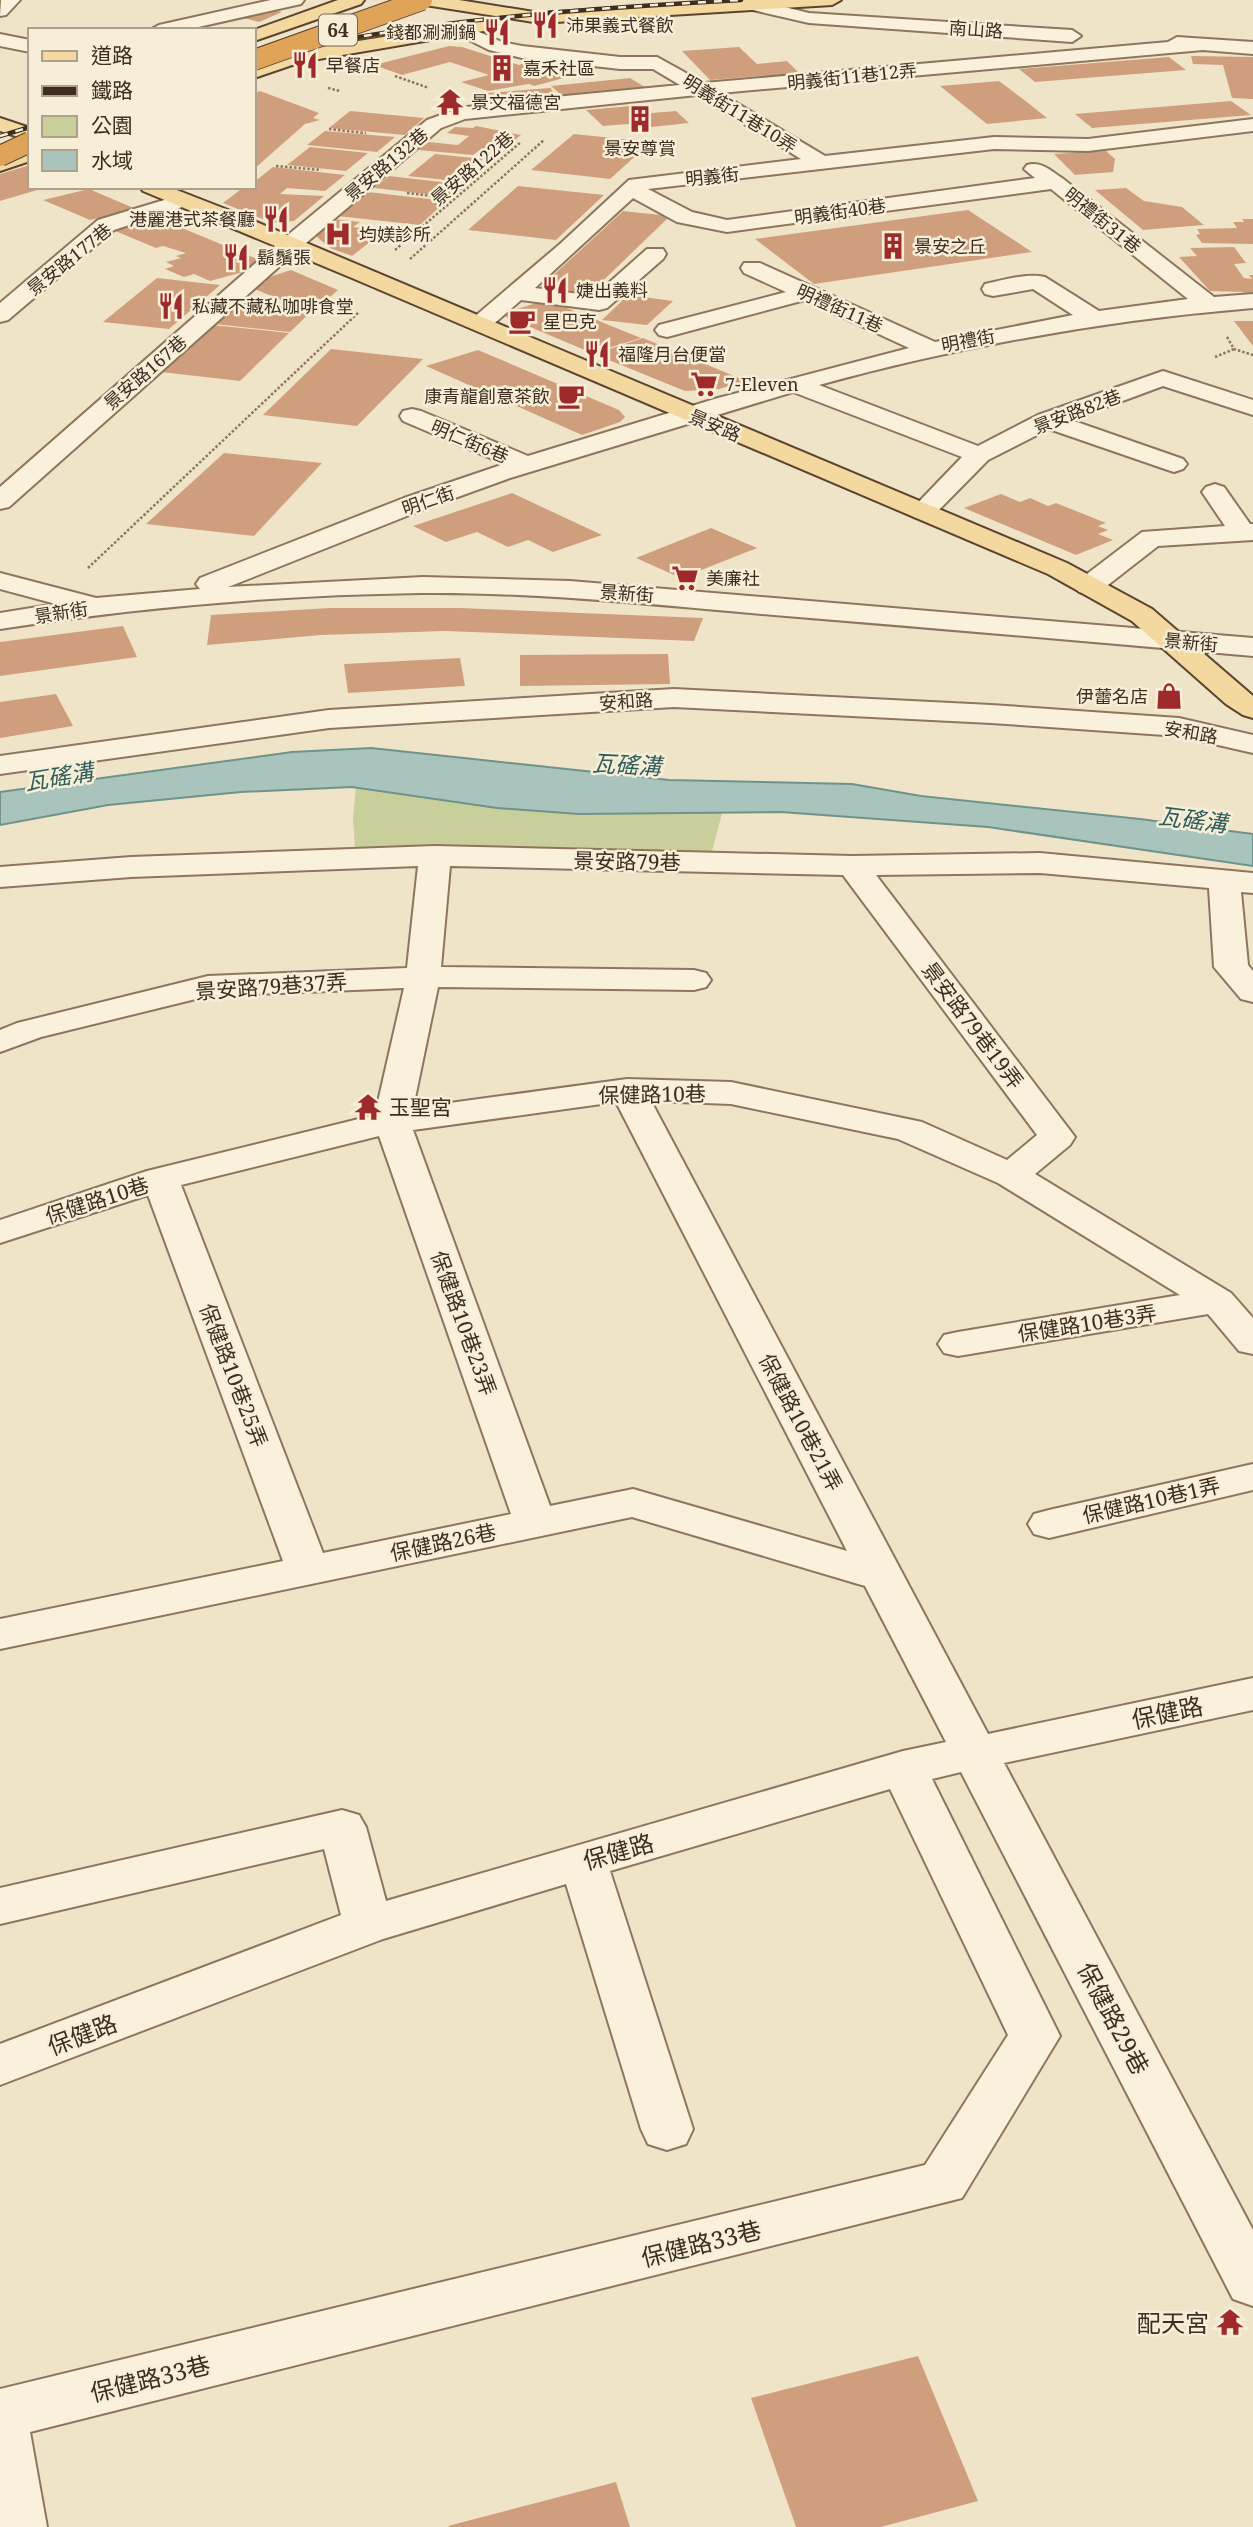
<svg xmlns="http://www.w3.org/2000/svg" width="1253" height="2527" viewBox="0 0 1253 2527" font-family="'Noto Serif','Noto Sans TC',serif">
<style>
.green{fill:#c9cf9b}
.water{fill:#a9c4bc;stroke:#6f938a;stroke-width:2}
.building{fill:#cf9f7d}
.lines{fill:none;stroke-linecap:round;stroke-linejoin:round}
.minor-casing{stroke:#8d765c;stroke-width:4}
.major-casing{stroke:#5b4430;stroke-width:4}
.path{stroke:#8d765c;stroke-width:2.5;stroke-dasharray:2.5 2;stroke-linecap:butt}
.minor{fill:#faf1dc;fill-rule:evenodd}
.major{fill:#f3d9a0;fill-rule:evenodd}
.rail-casing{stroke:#3d2e20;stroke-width:4.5}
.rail{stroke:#f7eed8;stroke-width:2.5;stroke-dasharray:8;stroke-linecap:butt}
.highway-bridge-casing{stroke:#5b4430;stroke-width:22;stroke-linecap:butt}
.highway-bridge{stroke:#e0a458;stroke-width:20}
.labels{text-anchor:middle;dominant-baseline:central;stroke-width:5;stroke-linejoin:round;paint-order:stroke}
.far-poi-label{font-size:18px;fill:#3d2e20;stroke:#f7eed8;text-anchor:start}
.far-street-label{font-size:18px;fill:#3d2e20;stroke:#f7eed8}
.shield{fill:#f7eed8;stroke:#756857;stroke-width:2}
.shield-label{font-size:19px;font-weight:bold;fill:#3d2e20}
.street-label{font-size:21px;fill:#3d2e20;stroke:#f7eed8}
.poi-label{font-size:21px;fill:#3d2e20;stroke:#f7eed8;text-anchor:start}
.water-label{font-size:23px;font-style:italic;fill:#2f5d5a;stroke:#f7eed8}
.near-street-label{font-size:24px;fill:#3d2e20;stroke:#f7eed8}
.near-poi-label{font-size:24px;fill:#3d2e20;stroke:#f7eed8;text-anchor:end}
</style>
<rect width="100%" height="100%" fill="#f0e4c8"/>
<path class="green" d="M356 785 724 806 711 855 355 848 353 818Z"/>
<path class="water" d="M371 748 669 780 852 784 921 796 1140 819 1253 834V866L988 827 781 812 579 814 497 808 352 787 241 792 108 805 0 825V792L292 752Z"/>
<g class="building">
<path d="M273 10 282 12 259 22 240 17Z"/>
<path d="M449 46 462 47 519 65 524 63 564 78 534 86 529 84 488 91 461 82 489 75 450 62 402 75 374 65Z"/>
<path d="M739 47 757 64 787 61 799 73 710 80 682 51Z"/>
<path d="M1191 56 1253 57V99L1232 98 1223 65 1193 64Z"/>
<path d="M1169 57 1186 70 1035 82 1019 69Z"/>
<path d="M630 78 648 89 564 97 551 86Z"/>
<path d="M999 81 1023 99 1047 118 987 124 940 86Z"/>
<path d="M550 88 558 96 495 102 487 93Z"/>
<path d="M260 91 319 113 313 118 320 120 305 124 254 169V94Z"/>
<path d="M1231 101 1251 115 1092 128 1075 114Z"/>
<path d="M631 106 640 114 676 111 689 123 633 129 628 124 603 126 586 110Z"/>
<path d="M350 111 424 118 405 135 329 128Z"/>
<path d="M476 126 521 135 500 152 480 150 473 155 418 150 428 142 458 145 469 136 447 133 455 127 473 128Z"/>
<path d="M325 131 395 137 377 152 307 145Z"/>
<path d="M574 134 651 142 610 179 531 170Z"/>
<path d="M310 147 368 153 346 171 287 165Z"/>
<path d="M1106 151 1115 159 1113 172 1075 175 1054 154Z"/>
<path d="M435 154 483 159 456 181 408 176Z"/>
<path d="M30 165V187L44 188 0 201V174Z"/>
<path d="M273 167 345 175 325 191 287 188 280 194 324 196 294 221 273 223 223 203 244 187H254V182Z"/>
<path d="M389 176 467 185 452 197 374 188Z"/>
<path d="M518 186 604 195 556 240 468 230Z"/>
<path d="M1126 188 1144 201 1182 207 1204 225 1143 230 1095 190Z"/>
<path d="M89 189 136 209 90 220 43 200Z"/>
<path d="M368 192 446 201 420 225 337 216Z"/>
<path d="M968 210 1032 252 814 284 755 239Z"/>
<path d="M623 211 670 216 584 299 534 293Z"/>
<path d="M153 216 257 259 258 263 254 269 210 281 194 274 184 277 165 269 174 266 166 262 181 258 176 256 186 253 163 246 156 248 108 228Z"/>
<path d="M333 219 360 222 353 227 384 231 352 256 330 248 316 236 319 229Z"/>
<path d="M1242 219H1253V244L1202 243 1196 235 1200 234 1197 229 1237 228 1233 222H1244Z"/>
<path d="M1234 247 1246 263 1234 264 1244 278 1252 279 1249 275H1253V295L1247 296 1243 292 1210 291 1179 257 1197 256 1190 248Z"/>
<path d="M291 270 338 290 330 297 298 307 250 287 266 282 260 280Z"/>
<path d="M157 278 220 285 169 329 103 322Z"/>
<path d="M628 295 673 301 647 325 602 320Z"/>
<path d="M547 300 641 338 592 353 499 314Z"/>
<path d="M244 303 313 310 290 332 214 324 229 309 237 310Z"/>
<path d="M1234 321H1253V346Z"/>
<path d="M212 325 289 333 240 381 161 372Z"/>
<path d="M643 338 746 381 719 389 685 391 594 354Z"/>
<path d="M331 349 423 359 357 426 263 415Z"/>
<path d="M478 350 619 410 625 417 620 422 582 435 426 366Z"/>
<path d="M224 453 322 463 254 536 146 524Z"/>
<path d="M512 493 602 535 553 552 528 540 508 547 477 532 446 542 413 526Z"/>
<path d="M1001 494 1020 502 1030 498 1048 506 1056 503 1106 523 1098 526 1108 530 1098 534 1113 540 1076 555 964 508Z"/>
<path d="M711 528 757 548 681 578 636 558Z"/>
<path d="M330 608H460L703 618 694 641 445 631 321 635 207 645 211 615Z"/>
<path d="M123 626 137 657 0 676V642Z"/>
<path d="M668 654 670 684 520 686V655Z"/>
<path d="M460 658 465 686 348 693 344 664Z"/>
<path d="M56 694 73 726 0 738V702Z"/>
<path d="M918 2356 978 2501 881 2527H796L751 2398Z"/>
<path d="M616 2482 630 2527H449L448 2526Z"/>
</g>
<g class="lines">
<defs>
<g id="minor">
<path d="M20 0 6 15 0 16 1 0Z"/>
<path d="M271 0H304L301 4 185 30H150L159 25Z"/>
<path d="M744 0H756L809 13 1072 30 1081 36 1072 42 809 23 744 8 741 4Z"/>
<path d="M461 24 502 42 522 46 620 57H657L704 83 1168 42 1177 37 1253 42V54L1203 50 720 93 825 156 994 137 1088 139 1253 119V131L1088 151 994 149 648 189 692 212 727 220 1035 178 1024 169 1027 165C1041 161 1051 171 1062 178L1214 297 1253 294V308C1106 320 961 346 819 385L978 446 1038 415 1163 371 1253 400V415L1163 386 1071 420 1183 459 1187 464 1183 469 1174 472 1165 469 1049 429 988 460 932 517 923 519 914 517 910 511 962 457 793 392 510 478 422 510 228 587 423 577 570 581 1253 638V656C1093 642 934 628 774 615 657 605 539 592 421 593 280 595 139 607 0 629V613L56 604 0 589V573L96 598 200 589 196 584 200 578 404 498 504 464 403 421 400 416 403 411 412 409 421 411 528 456 718 398 909 348 805 300 667 337 659 335 655 330 659 325 786 292 744 273 741 268 744 263H760L935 342 1073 315 1033 289 993 296 985 294 982 289 985 284C1003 280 1027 273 1045 277L1099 311 1188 299 1051 189 727 232 677 222 633 198 535 288 594 296 647 249H663L666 254 663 259 607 308 599 310 521 300 489 328H473L469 323 473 318 560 244 629 180 801 159 697 95 465 119 441 128 299 249 9 507 0 509V487L283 239 427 120 461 108 502 102 680 85 653 69H620L522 58 489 50 455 33 452 29Z"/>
<path d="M0 34 30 40V52L0 46Z"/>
<path d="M184 194 191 196 195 200 191 204 114 230 8 320 0 322V303L98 220Z"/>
<path d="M1215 484 1224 487 1250 524H1253V540L1158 546 1099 592 1089 594 1079 592 1075 586 1079 580 1142 532 1225 526 1202 492 1206 487Z"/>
<path d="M674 689 991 705 1179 718 1253 735V753L1179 736 991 723 674 707 329 728 0 774V756L329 710Z"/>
<path d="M435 846 852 856 1040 853 1253 873V893L1241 892 1248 965 1253 971V1002L1241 999 1214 967 1209 888 1040 873 876 875 1075 1137 1070 1145 1035 1174 1231 1293 1253 1318V1354L1239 1351 1208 1314 958 1356 944 1353 938 1344 944 1335 958 1332 1180 1295 998 1183 898 1139 731 1104 651 1101 988 1734 1253 1678V1710L1004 1763 1253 2230V2306L1233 2299 961 1772 932 1779 1060 2036 962 2198 30 2432 47 2527H0V2389L925 2165 1008 2035 890 1789 610 1871 693 2129 686 2144 667 2150 648 2144 641 2129 566 1884 383 1939 0 2085V2044L341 1915 324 1849 0 1924V1888L342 1810 359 1815 366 1827 386 1901 903 1751 946 1742 865 1586 632 1517 0 1649V1619L283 1561 148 1195 0 1243V1220L147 1171 375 1115 404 988 208 996 41 1037 0 1052V1030L17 1023 208 976 407 968 418 866 131 877 0 887V867L131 857ZM450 866 843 875 1037 1135 1007 1160 922 1122 731 1082 627 1079 413 1108 438 987 694 990 706 987 711 980 706 973 694 970 441 967ZM616 1102 847 1551 633 1489 550 1506 413 1130ZM379 1136 511 1514 323 1553 181 1185Z"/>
<path d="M1253 1464V1490L1049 1538 1034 1534 1028 1524 1034 1514 1049 1510Z"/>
</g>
<g id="major">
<path d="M338 0H364L361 4 254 41V30Z"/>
<path d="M416 0H459L540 13 745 0H841L832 5 540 23 425 5Z"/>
<path d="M495 19 501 20 504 24 501 28 301 62 254 78V66L314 45 321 47Z"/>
<path d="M0 118 30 128V141L0 131Z"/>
<path d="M30 148V161L0 171V158Z"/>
<path d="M140 187H169L228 210 1067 563 1152 609 1253 696V718L1243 715 1226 704 1132 621 1048 574 352 278 143 191Z"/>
</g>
</defs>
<use href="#minor" class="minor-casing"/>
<use href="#major" class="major-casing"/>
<g class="path">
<path d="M395 76 429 88"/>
<path d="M328 88 340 91"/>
<path d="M329 129 366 133"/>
<path d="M276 166 321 170"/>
<path d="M407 193 449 198"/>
<path d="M395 250 521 142"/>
<path d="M410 259 544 140"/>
<path d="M1227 337 1234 349 1253 355"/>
<path d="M1215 357 1234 349"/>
<path d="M88 568 359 312"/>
</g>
<use href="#minor" class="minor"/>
<use href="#major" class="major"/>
<defs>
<g id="rail">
<path d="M254 58C415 20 577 9 741 0"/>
<path d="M0 136 30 127"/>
</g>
</defs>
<use href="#rail" class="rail-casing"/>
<use href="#rail" class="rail"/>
<defs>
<g id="highway-bridge">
<path d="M254 60 422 0"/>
<path d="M0 156 30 142"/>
</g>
</defs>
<use href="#highway-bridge" class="highway-bridge-casing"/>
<use href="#highway-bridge" class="highway-bridge"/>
</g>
<defs>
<symbol id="restaurant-bare" viewBox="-9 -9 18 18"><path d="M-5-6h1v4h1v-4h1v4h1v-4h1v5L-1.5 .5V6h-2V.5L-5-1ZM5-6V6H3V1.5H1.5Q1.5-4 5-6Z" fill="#9e2a2b" stroke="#f7eed8" stroke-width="2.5" paint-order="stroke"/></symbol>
<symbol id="building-bare" viewBox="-9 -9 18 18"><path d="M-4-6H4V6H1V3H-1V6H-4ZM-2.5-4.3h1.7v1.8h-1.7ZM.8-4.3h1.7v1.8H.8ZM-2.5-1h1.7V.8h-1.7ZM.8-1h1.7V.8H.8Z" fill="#9e2a2b" stroke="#f7eed8" stroke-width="2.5" paint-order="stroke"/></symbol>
<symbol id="temple-bare" viewBox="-9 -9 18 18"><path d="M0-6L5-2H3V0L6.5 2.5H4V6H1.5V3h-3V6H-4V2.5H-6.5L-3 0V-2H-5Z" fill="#9e2a2b" stroke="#f7eed8" stroke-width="2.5" paint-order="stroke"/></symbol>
<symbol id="hospital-bare" viewBox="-9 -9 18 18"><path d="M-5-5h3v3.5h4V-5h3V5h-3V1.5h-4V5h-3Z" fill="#9e2a2b" stroke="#f7eed8" stroke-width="2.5" paint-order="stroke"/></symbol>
<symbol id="cafe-bare" viewBox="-9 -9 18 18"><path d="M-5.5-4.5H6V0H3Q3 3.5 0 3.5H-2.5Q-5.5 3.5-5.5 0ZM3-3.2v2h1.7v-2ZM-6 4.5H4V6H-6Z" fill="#9e2a2b" stroke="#f7eed8" stroke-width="2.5" paint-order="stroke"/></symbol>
<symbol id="supermarket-bare" viewBox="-9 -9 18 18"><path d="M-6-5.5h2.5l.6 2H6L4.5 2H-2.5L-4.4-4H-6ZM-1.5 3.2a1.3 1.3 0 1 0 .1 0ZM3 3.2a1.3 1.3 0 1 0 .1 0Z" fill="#9e2a2b" stroke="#f7eed8" stroke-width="2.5" paint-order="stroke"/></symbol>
<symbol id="shop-bare" viewBox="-9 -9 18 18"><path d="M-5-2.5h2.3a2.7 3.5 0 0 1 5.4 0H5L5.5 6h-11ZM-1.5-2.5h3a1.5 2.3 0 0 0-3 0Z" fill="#9e2a2b" stroke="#f7eed8" stroke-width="2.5" paint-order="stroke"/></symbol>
</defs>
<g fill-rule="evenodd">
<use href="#restaurant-bare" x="526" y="6" width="38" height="38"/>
<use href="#restaurant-bare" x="478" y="13" width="38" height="38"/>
<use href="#restaurant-bare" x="286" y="46" width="38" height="38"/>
<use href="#building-bare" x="483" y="49" width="38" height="38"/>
<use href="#temple-bare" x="431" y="83" width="38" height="38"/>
<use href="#building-bare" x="621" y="100" width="38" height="38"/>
<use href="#restaurant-bare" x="257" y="200" width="38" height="38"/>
<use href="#hospital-bare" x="319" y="215" width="38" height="38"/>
<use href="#building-bare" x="874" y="227" width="38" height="38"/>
<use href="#restaurant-bare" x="217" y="238" width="38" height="38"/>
<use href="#restaurant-bare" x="536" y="271" width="38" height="38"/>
<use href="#restaurant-bare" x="152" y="287" width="38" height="38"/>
<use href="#cafe-bare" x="503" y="302" width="38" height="38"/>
<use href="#restaurant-bare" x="578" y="335" width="38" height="38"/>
<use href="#supermarket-bare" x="685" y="365" width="38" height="38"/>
<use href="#cafe-bare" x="552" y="377" width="38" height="38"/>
<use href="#supermarket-bare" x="666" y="559" width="38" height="38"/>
<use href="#shop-bare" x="1150" y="677" width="38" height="38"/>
<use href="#temple-bare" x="349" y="1088" width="38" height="38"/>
<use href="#temple-bare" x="1211" y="2303" width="38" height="38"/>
</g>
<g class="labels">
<g class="far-poi-label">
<text x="566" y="25">沛果義式餐飲</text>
<text x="476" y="32" text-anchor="end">錢都涮涮鍋</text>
<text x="326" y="65">早餐店</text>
<text x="523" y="68">嘉禾社區</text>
<text x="471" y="102">景文福德宮</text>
<text x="640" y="148" text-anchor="middle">景安尊賞</text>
<text x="255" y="219" text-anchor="end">港麗港式茶餐廳</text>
<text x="359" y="234">均媄診所</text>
<text x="914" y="246">景安之丘</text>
<text x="257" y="257">鬍鬚張</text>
<text x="576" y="290">婕出義料</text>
<text x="192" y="306">私藏不藏私咖啡食堂</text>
<text x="543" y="321">星巴克</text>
<text x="618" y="354">福隆月台便當</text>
<text x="725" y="384">7-Eleven</text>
<text x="550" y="396" text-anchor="end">康青龍創意茶飲</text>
<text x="706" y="578">美廉社</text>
<text x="1148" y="696" text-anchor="end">伊蕾名店</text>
</g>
<g class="far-street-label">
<text transform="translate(976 29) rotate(4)">南山路</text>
<text transform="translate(852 76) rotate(-6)">明義街11巷12弄</text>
<text transform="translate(740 113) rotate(32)">明義街11巷10弄</text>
<text transform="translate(386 164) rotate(-40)">景安路132巷</text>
<text transform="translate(472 168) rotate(-41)">景安路122巷</text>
<text transform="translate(712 176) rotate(-6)">明義街</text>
<text transform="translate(840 211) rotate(-8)">明義街40巷</text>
<text transform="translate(1103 220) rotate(39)">明禮街31巷</text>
<text transform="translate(69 259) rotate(-39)">景安路177巷</text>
<text transform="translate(840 308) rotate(24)">明禮街11巷</text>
<text transform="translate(968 340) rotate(-11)">明禮街</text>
<text transform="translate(145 372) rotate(-41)">景安路167巷</text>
<text transform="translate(1077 411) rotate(-21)">景安路82巷</text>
<text transform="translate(715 425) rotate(23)">景安路</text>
<text transform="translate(470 441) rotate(23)">明仁街6巷</text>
<text transform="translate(428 500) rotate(-19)">明仁街</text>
<text transform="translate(627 593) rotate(4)">景新街</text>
<text transform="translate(61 612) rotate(-9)">景新街</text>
<text transform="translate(1191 642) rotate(5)">景新街</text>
<text transform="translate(626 701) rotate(-4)">安和路</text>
<text transform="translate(1191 732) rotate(10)">安和路</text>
</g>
<rect class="shield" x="319" y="14.5" width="38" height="31" rx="5"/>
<g class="shield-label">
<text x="338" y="30">64</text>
</g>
<g class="street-label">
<text transform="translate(627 861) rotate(1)">景安路79巷</text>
<text transform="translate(271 986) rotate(-4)">景安路79巷37弄</text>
<text transform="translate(973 1025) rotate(53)">景安路79巷19弄</text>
<text transform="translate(652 1094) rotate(-1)">保健路10巷</text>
<text transform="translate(97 1200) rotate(-18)">保健路10巷</text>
<text transform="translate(464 1323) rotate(70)">保健路10巷23弄</text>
<text transform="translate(1087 1323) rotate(-9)">保健路10巷3弄</text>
<text transform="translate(234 1375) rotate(69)">保健路10巷25弄</text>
<text transform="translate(801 1422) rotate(62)">保健路10巷21弄</text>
<text transform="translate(1151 1500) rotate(-13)">保健路10巷1弄</text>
<text transform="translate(443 1542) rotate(-12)">保健路26巷</text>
</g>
<g class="poi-label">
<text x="389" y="1107">玉聖宮</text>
</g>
<g class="water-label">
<text transform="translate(627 764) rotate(3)">瓦磘溝</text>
<text transform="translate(59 776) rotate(-9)">瓦磘溝</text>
<text transform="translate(1193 819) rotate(7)">瓦磘溝</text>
</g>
<g class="near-street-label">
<text transform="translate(1167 1712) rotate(-12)">保健路</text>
<text transform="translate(618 1851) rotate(-16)">保健路</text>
<text transform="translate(1114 2018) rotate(62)">保健路29巷</text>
<text transform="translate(82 2034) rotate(-21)">保健路</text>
<text transform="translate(701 2243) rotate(-14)">保健路33巷</text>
<text transform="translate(150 2378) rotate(-14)">保健路33巷</text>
</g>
<g class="near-poi-label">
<text x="1209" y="2322">配天宮</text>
</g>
</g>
<rect x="28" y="28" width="228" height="161" fill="#f7eed8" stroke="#ada18e" stroke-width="2"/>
<rect x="42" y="51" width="35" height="10" fill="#f3d9a0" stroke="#ada18e" stroke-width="2"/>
<text x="91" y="63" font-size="21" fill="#3d2e20">道路</text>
<rect x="42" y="86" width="35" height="10" fill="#3d2e20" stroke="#ada18e" stroke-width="2"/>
<text x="91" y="98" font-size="21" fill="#3d2e20">鐵路</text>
<rect x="42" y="116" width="35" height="21" fill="#c9cf9b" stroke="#ada18e" stroke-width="2"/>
<text x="91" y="133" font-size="21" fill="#3d2e20">公園</text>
<rect x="42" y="150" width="35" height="21" fill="#a9c4bc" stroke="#ada18e" stroke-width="2"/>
<text x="91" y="168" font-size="21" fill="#3d2e20">水域</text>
</svg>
